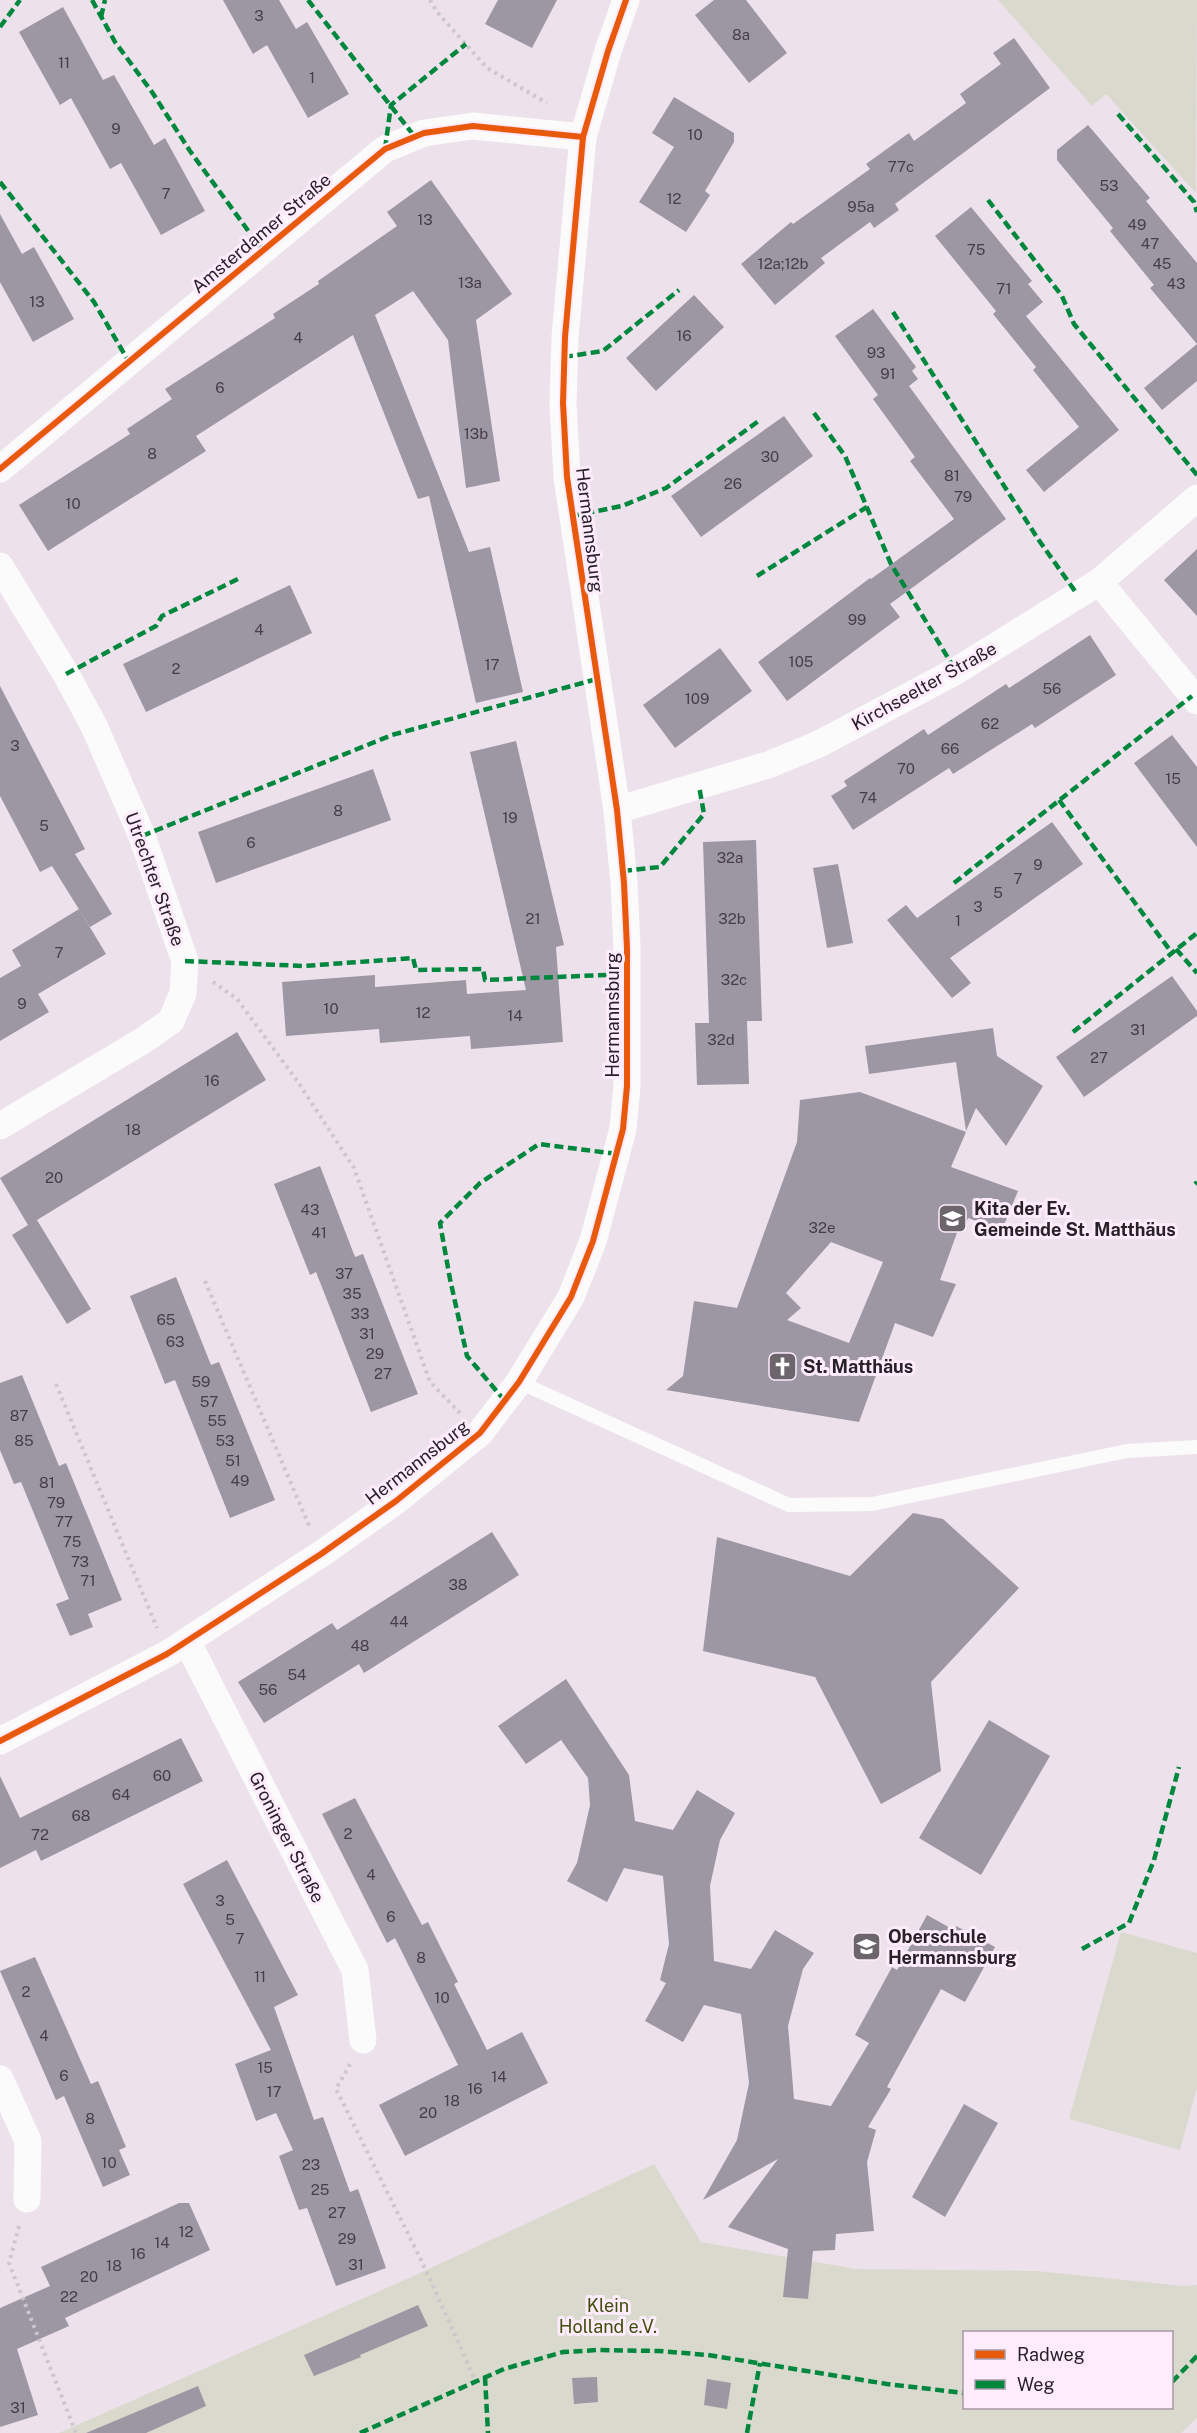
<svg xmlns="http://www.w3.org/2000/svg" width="1197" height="2433" viewBox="0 0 1197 2433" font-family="'Public Sans',sans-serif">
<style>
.green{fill:#d9d9ce;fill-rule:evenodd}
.building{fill:#9c97a2;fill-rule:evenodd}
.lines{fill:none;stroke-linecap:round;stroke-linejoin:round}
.path{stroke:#cac8ca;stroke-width:4;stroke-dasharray:3 4.5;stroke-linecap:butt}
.service{stroke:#fcfbfc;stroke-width:14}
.minor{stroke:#fcfbfc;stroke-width:27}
.quiet{stroke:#00873e;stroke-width:4.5;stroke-dasharray:9 4.5;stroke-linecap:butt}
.cycleway-casing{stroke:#feebfc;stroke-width:10}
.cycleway{stroke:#e8590c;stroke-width:6}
.labels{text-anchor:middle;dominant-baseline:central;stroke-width:6;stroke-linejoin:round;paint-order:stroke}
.number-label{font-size:15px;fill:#453e46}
.street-label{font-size:18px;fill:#282127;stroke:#feebfc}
.poi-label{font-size:18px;font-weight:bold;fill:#282127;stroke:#feebfc;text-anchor:start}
.park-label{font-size:18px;fill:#404e0a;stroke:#feebfc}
</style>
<rect width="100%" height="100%" fill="#ede2ec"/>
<g class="green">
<path d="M998 0H1197L1196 193 1106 94 1092 106Z"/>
<path d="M1121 1932 1197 1953V2087L1180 2150 1069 2119Z"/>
<path d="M654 2164 701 2242 856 2269 1037 2271 1183 2286 1197 2285V2418L1181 2433H59L418 2274ZM964 2332H1172V2408H964Z"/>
</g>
<g class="building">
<path d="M223 0H279L296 29 307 22 349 94 308 118 267 45 253 54Z"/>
<path d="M498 0H557L532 48 485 24Z"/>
<path d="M714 0H746L787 53 749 83 695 15Z"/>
<path d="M63 7 103 80 114 75 154 145 165 138 205 211 161 235 121 163 110 169 71 98 60 105 19 32Z"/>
<path d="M1014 38 1050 88 895 204 899 210 874 228 870 222 821 258 825 263 775 305 741 264 791 222 793 224 870 169 866 164 909 133 914 141 966 103 960 94 1001 64 993 53Z"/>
<path d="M674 97 734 133V142L705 191 710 195 686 232 639 202 674 147 652 133Z"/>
<path d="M1088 125 1150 198 1146 201 1197 263V381L1162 410 1144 388 1197 344 1150 288 1154 285 1110 231 1113 228 1057 160V150Z"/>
<path d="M431 180 512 294 476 320 500 481 466 488 448 340 413 291 375 315 469 552 490 547 523 692 476 703 429 496 418 499 353 335 196 436 206 451 48 551 19 505 130 434 127 429 172 399 165 389 275 318 273 314 319 284 318 281 397 226 387 212Z"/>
<path d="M971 207 1032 281 1028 284 1043 302 1026 316 1119 430 1044 492 1026 470 1079 427 1033 370 1036 367 993 314 996 311 935 236Z"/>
<path d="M0 214 22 254 34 247 74 319 33 342 0 282Z"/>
<path d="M694 295 724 327 656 391 626 358Z"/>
<path d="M873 309 916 367 912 371 918 379 909 386 1006 519 890 604 900 617 787 701 758 662 870 578 871 579 954 519 910 461 915 457 873 399 878 395 835 336Z"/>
<path d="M784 416 813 456 701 537 671 496Z"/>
<path d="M1197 549V616L1164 580Z"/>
<path d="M290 585 312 633 146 712 123 664Z"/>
<path d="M1090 635 1116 675 1035 728 1032 724 953 774 949 768 853 830 831 796 847 786 844 781 924 729 928 735 1006 684 1009 688Z"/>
<path d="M720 648 752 691 675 748 643 705Z"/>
<path d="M0 686 85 849 75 854 112 914 90 927 52 866 40 872 0 796Z"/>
<path d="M1172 735 1197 767V847L1134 763Z"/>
<path d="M516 741 564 945 556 947 563 1042 471 1049 470 1036 380 1043 379 1029 286 1036 282 982 375 975V987L466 980 467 994 526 990 470 752Z"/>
<path d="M373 769 391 820 216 883 198 832Z"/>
<path d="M1052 822 1083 864 950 958 971 983 952 998 887 920 906 905 917 918Z"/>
<path d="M756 840 762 1021H747L749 1084 697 1085 695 1023H709L703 842Z"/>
<path d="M838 864 853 943 827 948 813 868Z"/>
<path d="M79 909 106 954 38 994 49 1012 0 1041V978L21 966 12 950Z"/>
<path d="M1172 976 1197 1011V1016L1084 1097 1056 1057Z"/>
<path d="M993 1028 997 1056 1043 1086 1006 1146 976 1108 966 1131 956 1062 869 1074 865 1046Z"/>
<path d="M237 1032 266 1080 37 1220 91 1309 67 1324 12 1235 28 1225 0 1178Z"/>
<path d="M860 1092 966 1132 951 1167 1018 1191 1002 1230 968 1218 963 1231 958 1230 940 1280 956 1284 933 1337 895 1323 859 1422 666 1390 683 1376 694 1301 737 1308 797 1142 800 1100ZM831 1242 883 1262 849 1343 787 1320 801 1308 786 1293Z"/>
<path d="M320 1166 355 1257 363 1254 418 1394 371 1412 316 1272 310 1275 274 1184Z"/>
<path d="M176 1277 211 1365 219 1362 275 1500 230 1518 175 1380 165 1384 130 1296Z"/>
<path d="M22 1375 59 1466 66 1463 122 1600 88 1614 93 1627 70 1636 56 1604 69 1599 21 1482 14 1484 0 1450V1383Z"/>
<path d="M913 1513 943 1519 1019 1588 931 1682 941 1771 881 1804 815 1677 703 1651 717 1537 850 1576Z"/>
<path d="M492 1532 519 1575 364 1673 359 1664 264 1723 238 1682 332 1623 337 1630Z"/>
<path d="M566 1679 629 1775 635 1821 673 1830 697 1790 735 1813 720 1840 710 1886 714 1961 751 1969 775 1930 814 1953 803 1969 788 2026 794 2099 831 2106 869 2043 855 2035 892 1967 897 1970 927 1915 954 1930 956 1926 995 1947 965 2002 941 1989 887 2087 891 2089 868 2127 876 2130 867 2162 874 2231 836 2234 835 2250 813 2251 808 2299 783 2297 788 2249 728 2227 778 2159 703 2200 737 2140 749 2083 741 2014 704 2005 683 2042 645 2021 666 1983 660 1980 669 1944 663 1876 624 1868 607 1902 567 1881 577 1863 590 1805 588 1778 561 1740 526 1764 498 1726Z"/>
<path d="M989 1720 1050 1756 981 1875 919 1838Z"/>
<path d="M181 1738 203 1781 41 1861 36 1850 0 1868V1776L20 1818Z"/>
<path d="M355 1798 422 1925 428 1922 458 1982 454 1984 487 2050 522 2032 548 2083 405 2156 379 2105 458 2065 395 1938 387 1943 322 1814Z"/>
<path d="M227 1860 298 1995 274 2007 314 2120 323 2117 350 2192 358 2189 386 2268 336 2286 307 2208 299 2210 279 2156 293 2150 276 2113 256 2121 235 2064 271 2050 183 1884Z"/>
<path d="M35 1957 91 2084 98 2081 126 2147 119 2150 130 2175 103 2187 64 2096 56 2100 0 1971Z"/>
<path d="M964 2104 998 2123 945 2217 912 2197Z"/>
<path d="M179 2203H189L210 2250 65 2318 69 2326 17 2349 38 2415 0 2427V2308L50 2286 41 2267Z"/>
<path d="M418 2305 428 2326 360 2355 361 2357 314 2376 304 2355Z"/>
<path d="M597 2377 598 2402 574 2404 572 2378Z"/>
<path d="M707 2379 731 2383 727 2409 704 2405Z"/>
<path d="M198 2386 206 2406 146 2433H86Z"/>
</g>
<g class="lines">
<g class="path">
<path d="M430 0 437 12 487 68 547 103"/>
<path d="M213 982 237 999 298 1082 354 1168 430 1382 460 1413"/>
<path d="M205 1281 310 1528"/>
<path d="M56 1384 157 1628"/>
<path d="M350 2064 336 2089 425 2268 476 2382"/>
<path d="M19 2226 9 2263 76 2433"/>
</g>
<path class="service" d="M519 1382 789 1505 872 1504 1127 1451 1197 1447"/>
<g class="minor">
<path d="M0 469 385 149 424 133 473 126 583 137"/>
<path d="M0 566 66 674 94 726 142 836 185 961 183 993 171 1021 144 1040 0 1126"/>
<path d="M1099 582 1197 701"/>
<path d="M617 810 768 765 819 744 956 671 1099 582 1197 498"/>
<path d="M187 1641 355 1970 363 2040"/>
<path d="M0 1741 167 1654 321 1554 396 1501 480 1433 519 1382 571 1297 593 1241 623 1129 627 1086V948L624 883 617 810 567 477 563 403 565 337 583 137 608 51 626 0"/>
<path d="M0 2079 28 2141 27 2199"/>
</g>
<g class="quiet">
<path d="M92 0 115 42 152 92 190 151 263 251"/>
<path d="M308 0 415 137"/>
<path d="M101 17 105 0"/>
<path d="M0 27 20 0"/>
<path d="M1118 114 1194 202 1197 212"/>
<path d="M385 149 391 105 466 44"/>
<path d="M0 182 94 302 129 362"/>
<path d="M988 200 1062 296 1074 324 1197 475"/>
<path d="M893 312 1038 539 1077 594"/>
<path d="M564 357 603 351 679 290"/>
<path d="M814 413 845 456 891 564 956 671"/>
<path d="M572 516 622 506 666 488 760 420"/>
<path d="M757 576 867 507"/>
<path d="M66 674 156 626 162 616 238 579"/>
<path d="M1059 800 1172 953"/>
<path d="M142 836 392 735 597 679"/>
<path d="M623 871 660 867 704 814 699 786"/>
<path d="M954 883 1192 696"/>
<path d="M1176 949 1197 973"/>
<path d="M185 961 304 966 413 958 416 970 483 969 485 980 628 974"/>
<path d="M1073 1032 1197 933"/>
<path d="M1195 1184 1197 1182"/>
<path d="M505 1401 467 1356 450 1279 440 1223 480 1183 539 1144 617 1154"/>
<path d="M1082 1949 1129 1923 1154 1860 1179 1767"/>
<path d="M485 2377 488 2433"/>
<path d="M1172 2382 1197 2356"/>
<path d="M360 2433 504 2369 563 2352 598 2350 659 2351 708 2355 887 2384 964 2393"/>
<path d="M747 2433 760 2363"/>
</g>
<defs>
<g id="cycleway">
<path d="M0 469 385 149 424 133 473 126 583 137"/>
<path d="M0 1741 167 1654 321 1554 396 1501 480 1433 519 1382 571 1297 593 1241 623 1129 627 1086V948L624 883 617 810 567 477 563 403 565 337 583 137 608 51 626 0"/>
</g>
</defs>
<use href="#cycleway" class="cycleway-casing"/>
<use href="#cycleway" class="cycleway"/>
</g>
<defs>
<symbol id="school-square" viewBox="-11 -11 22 22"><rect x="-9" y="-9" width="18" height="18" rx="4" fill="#6d656c" stroke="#feebfc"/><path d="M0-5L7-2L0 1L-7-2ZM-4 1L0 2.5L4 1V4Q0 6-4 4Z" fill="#fff"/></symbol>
<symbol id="church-square" viewBox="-11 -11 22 22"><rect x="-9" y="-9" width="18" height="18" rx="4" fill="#6d656c" stroke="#feebfc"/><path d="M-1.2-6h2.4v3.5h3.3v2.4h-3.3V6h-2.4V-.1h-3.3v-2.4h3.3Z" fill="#fff"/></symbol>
</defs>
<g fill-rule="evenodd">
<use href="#school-square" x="936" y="1202" width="33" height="33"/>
<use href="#church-square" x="766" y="1350" width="33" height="33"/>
<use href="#school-square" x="850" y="1930" width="33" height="33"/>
</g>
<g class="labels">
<g class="number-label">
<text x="259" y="15">3</text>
<text x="741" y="34">8a</text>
<text x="64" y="62">11</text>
<text x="312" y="77">1</text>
<text x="116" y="128">9</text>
<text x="695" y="134">10</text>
<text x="901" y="166">77c</text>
<text x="1109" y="185">53</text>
<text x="166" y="193">7</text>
<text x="674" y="198">12</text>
<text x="861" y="206">95a</text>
<text x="425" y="219">13</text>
<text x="1137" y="224">49</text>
<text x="1150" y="243">47</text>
<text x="976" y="249">75</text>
<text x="783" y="263">12a;12b</text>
<text x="1162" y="263">45</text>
<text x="470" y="282">13a</text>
<text x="1176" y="283">43</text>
<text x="1004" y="288">71</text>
<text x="37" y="301">13</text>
<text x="684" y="335">16</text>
<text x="298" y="337">4</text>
<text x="876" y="352">93</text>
<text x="888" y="373">91</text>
<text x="220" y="387">6</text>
<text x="476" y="433">13b</text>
<text x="152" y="453">8</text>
<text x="770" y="456">30</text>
<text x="952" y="475">81</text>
<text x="733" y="483">26</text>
<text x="963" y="496">79</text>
<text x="73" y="503">10</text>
<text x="857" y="619">99</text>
<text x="259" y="629">4</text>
<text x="801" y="661">105</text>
<text x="492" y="664">17</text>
<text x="176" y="668">2</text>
<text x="1052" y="688">56</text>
<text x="697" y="698">109</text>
<text x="990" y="723">62</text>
<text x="15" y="745">3</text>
<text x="950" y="748">66</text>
<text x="906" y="768">70</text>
<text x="1173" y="778">15</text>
<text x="868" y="797">74</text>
<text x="338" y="810">8</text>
<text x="510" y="817">19</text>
<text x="44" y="825">5</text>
<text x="251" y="842">6</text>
<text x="730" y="857">32a</text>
<text x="1038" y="864">9</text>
<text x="1018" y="878">7</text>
<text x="998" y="892">5</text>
<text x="978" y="906">3</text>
<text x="533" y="918">21</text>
<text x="732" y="918">32b</text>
<text x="958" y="920">1</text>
<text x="59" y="952">7</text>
<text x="734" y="979">32c</text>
<text x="22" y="1003">9</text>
<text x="331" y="1008">10</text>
<text x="423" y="1012">12</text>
<text x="515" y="1015">14</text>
<text x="1138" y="1029">31</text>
<text x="721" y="1039">32d</text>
<text x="1099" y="1057">27</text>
<text x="212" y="1080">16</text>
<text x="133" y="1129">18</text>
<text x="54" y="1177">20</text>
<text x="310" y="1209">43</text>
<text x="822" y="1227">32e</text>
<text x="319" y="1232">41</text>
<text x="344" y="1273">37</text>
<text x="352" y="1293">35</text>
<text x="360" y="1313">33</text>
<text x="166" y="1319">65</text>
<text x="367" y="1333">31</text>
<text x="175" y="1341">63</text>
<text x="375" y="1353">29</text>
<text x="383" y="1373">27</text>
<text x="201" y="1381">59</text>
<text x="209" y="1401">57</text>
<text x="19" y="1415">87</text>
<text x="217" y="1420">55</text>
<text x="24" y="1440">85</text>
<text x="225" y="1440">53</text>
<text x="233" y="1460">51</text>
<text x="240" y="1480">49</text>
<text x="47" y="1482">81</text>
<text x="56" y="1502">79</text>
<text x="64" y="1521">77</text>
<text x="72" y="1541">75</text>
<text x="80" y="1561">73</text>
<text x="88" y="1580">71</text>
<text x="458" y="1584">38</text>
<text x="399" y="1621">44</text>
<text x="360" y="1645">48</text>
<text x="297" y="1674">54</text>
<text x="268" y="1689">56</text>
<text x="162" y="1775">60</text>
<text x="121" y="1794">64</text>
<text x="81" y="1815">68</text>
<text x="348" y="1833">2</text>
<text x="40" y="1834">72</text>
<text x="371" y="1874">4</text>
<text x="220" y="1900">3</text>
<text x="391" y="1916">6</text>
<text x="230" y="1919">5</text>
<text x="240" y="1938">7</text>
<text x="421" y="1957">8</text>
<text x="260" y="1976">11</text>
<text x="26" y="1991">2</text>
<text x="442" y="1997">10</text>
<text x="44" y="2035">4</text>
<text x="265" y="2067">15</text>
<text x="64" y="2075">6</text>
<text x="499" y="2076">14</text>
<text x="475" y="2088">16</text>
<text x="274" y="2091">17</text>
<text x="452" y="2100">18</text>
<text x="428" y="2112">20</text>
<text x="90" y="2118">8</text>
<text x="109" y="2162">10</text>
<text x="311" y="2164">23</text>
<text x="320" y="2189">25</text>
<text x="337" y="2212">27</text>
<text x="186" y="2231">12</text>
<text x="347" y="2238">29</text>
<text x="162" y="2242">14</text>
<text x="138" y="2253">16</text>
<text x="356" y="2264">31</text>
<text x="114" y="2265">18</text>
<text x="89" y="2276">20</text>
<text x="69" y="2296">22</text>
<text x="18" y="2407">31</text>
</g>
<g class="street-label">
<text transform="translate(261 233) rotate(-40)">Amsterdamer Straße</text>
<text transform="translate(590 530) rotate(83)">Hermannsburg</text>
<text transform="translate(924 686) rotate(-29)">Kirchseelter Straße</text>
<text transform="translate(155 879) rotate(70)">Utrechter Straße</text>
<text transform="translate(612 1015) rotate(-90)">Hermannsburg</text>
<text transform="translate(417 1462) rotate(-38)">Hermannsburg</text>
<text transform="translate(287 1837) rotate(63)">Groninger Straße</text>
</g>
<g class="poi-label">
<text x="974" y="1208">Kita der Ev.<tspan x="974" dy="21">Gemeinde St. Matthäus</tspan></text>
<text x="803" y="1366">St. Matthäus</text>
<text x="888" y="1936">Oberschule<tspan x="888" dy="21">Hermannsburg</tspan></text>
</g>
<g class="park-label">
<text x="608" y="2305">Klein<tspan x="608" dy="21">Holland e.V.</tspan></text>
</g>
</g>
<rect x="963" y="2331" width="210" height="78" fill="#feebfc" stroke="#a89aa7" stroke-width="1.5"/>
<rect x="975" y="2350" width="30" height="9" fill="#e8590c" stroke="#a89aa7" stroke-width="1.5"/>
<text x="1017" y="2361" font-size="18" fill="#282127">Radweg</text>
<rect x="975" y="2380" width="30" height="9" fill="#00873e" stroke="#a89aa7" stroke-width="1.5"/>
<text x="1017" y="2391" font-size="18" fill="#282127">Weg</text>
</svg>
